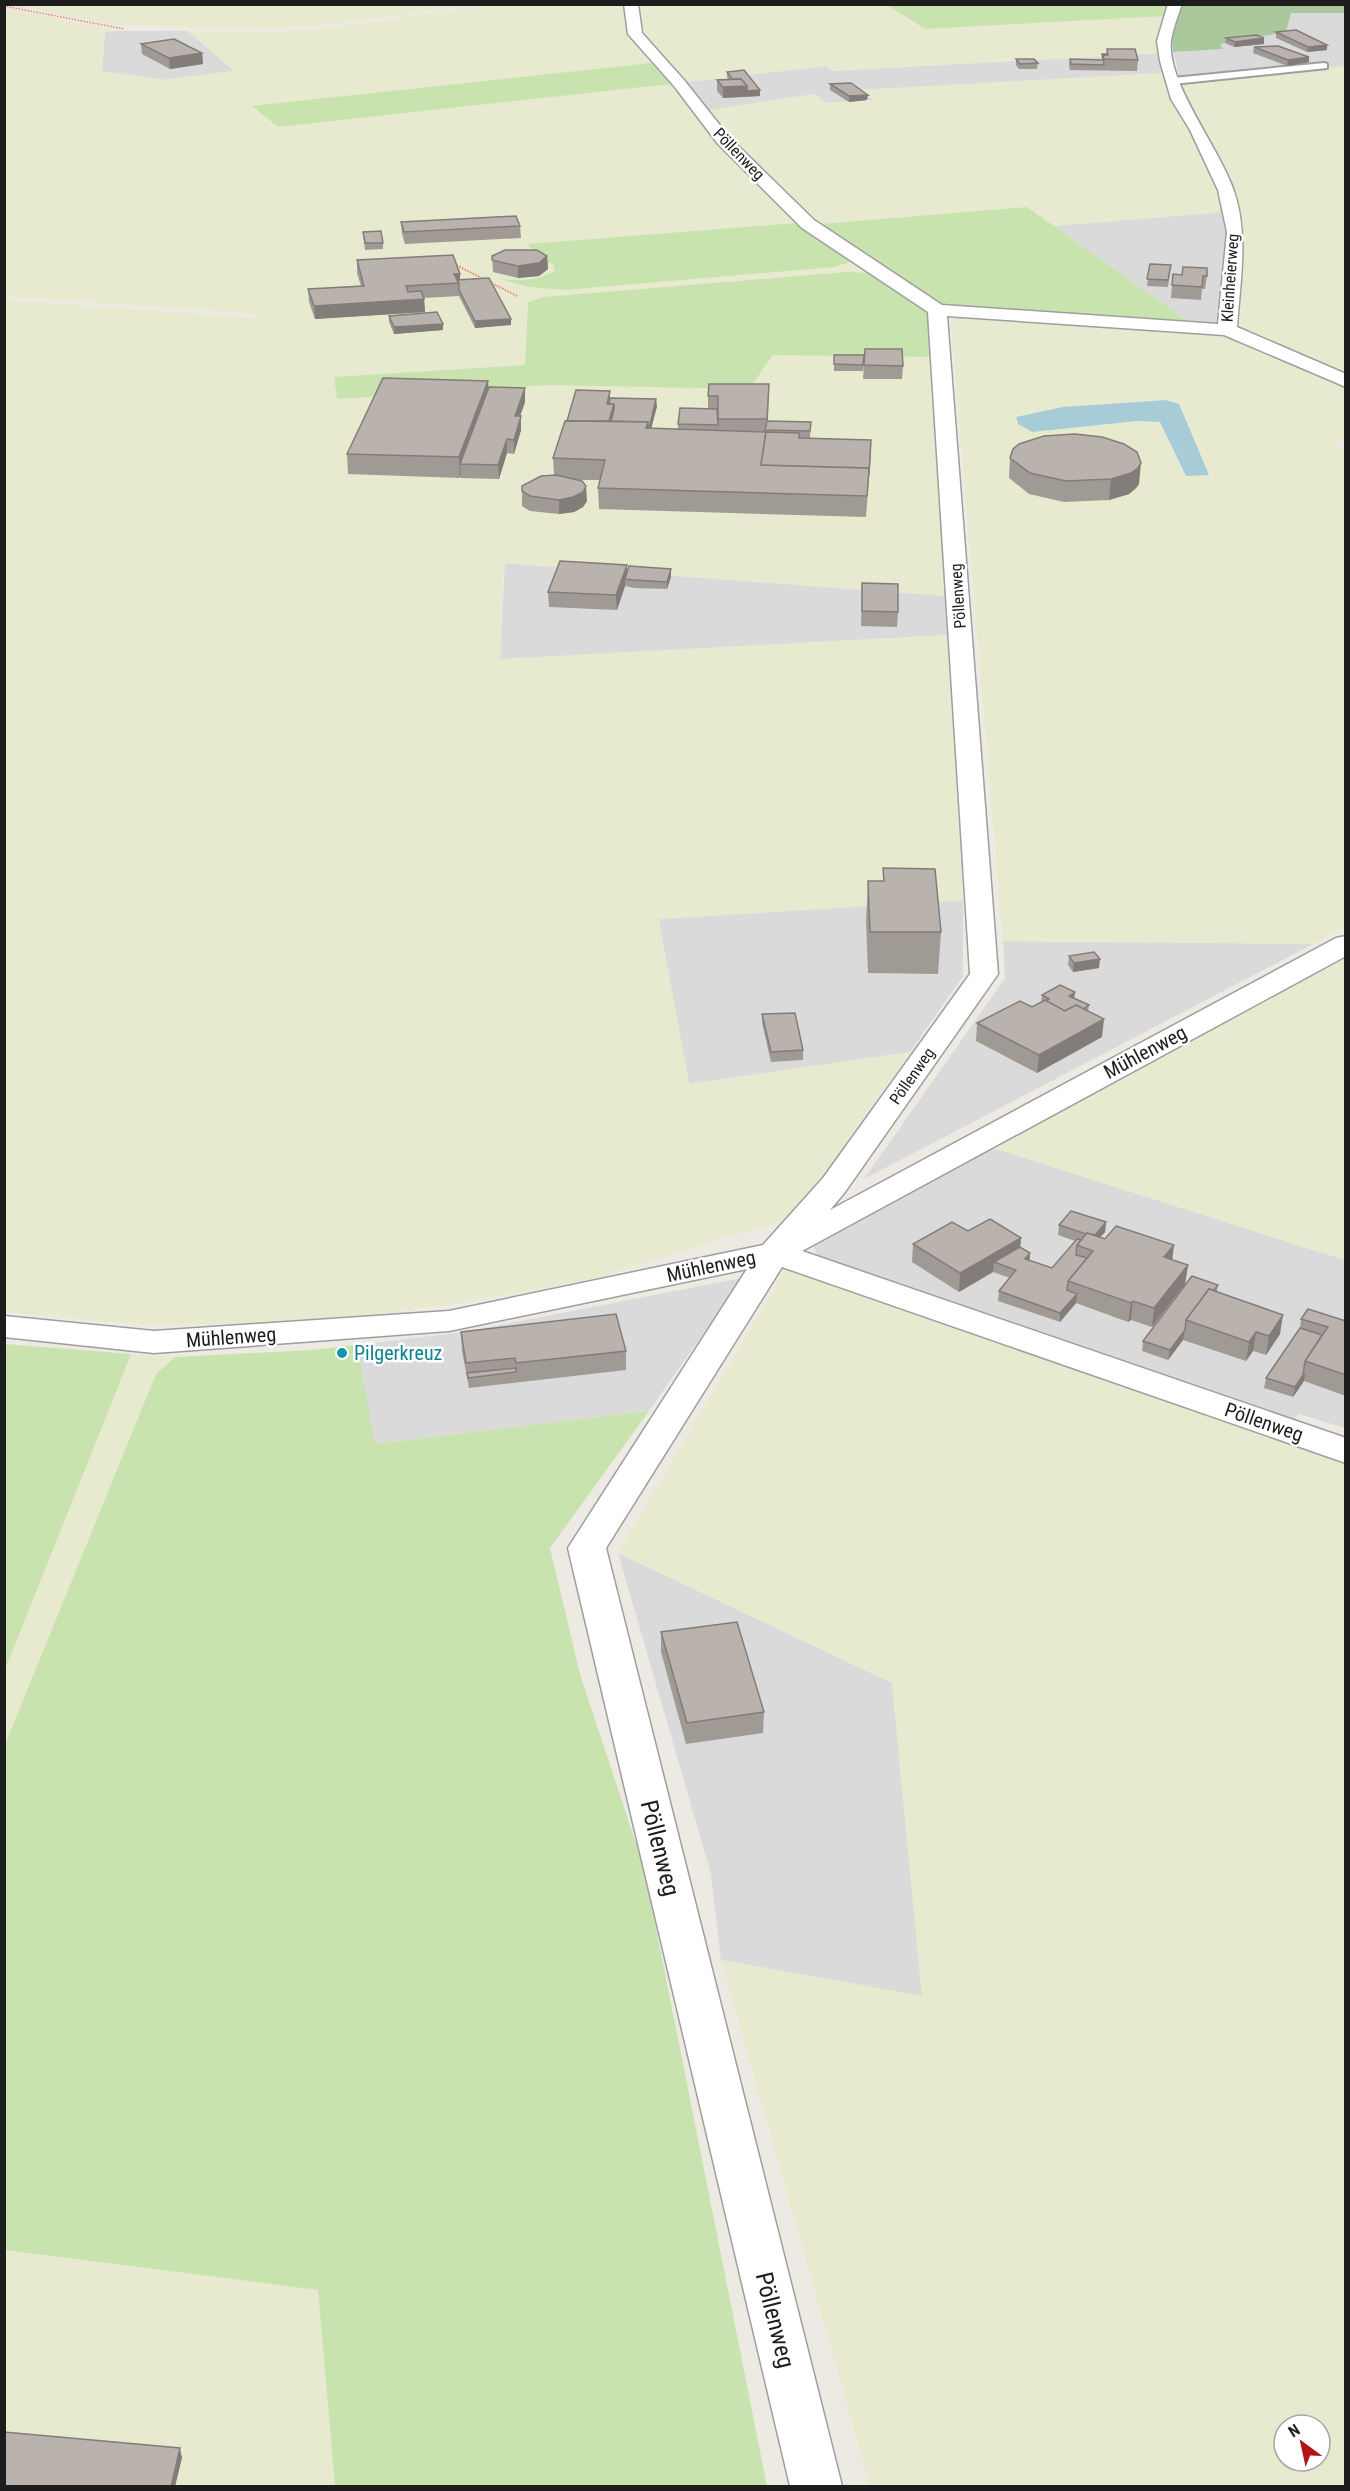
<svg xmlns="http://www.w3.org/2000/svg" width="1350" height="2491" viewBox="0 0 1350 2491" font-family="'Roboto Condensed',sans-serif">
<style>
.residential{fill:#dbdada}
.farmland{fill:#e8ead0;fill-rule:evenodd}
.grass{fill:#c8e3ae}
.forest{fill:#a9c89c}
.water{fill:#a8ccd7}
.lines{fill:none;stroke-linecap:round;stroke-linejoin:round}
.lane-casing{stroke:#9e9e9e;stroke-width:4}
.street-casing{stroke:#9e9e9e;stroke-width:3}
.path-far1{stroke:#ec8176;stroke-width:1.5;stroke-dasharray:1.5 1.5;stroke-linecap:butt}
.path{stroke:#ec8176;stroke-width:2;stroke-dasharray:1.5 1.5;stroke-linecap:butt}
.lane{fill:#fff;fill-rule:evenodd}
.street{fill:#fff;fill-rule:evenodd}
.wall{fill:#a09a95}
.shaded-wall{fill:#827d79}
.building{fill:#bab3ad;stroke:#827d79;stroke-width:1.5}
.culture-dot{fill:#0f9aa8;stroke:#fff;stroke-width:2}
.labels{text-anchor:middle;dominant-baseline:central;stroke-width:5;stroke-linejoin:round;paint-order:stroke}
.far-street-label{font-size:16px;fill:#1d1d1d;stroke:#fff}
.street-label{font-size:20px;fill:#1d1d1d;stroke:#fff}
.culture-label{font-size:20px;fill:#0d838f;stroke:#fff;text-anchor:start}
.near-street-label{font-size:24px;fill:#1d1d1d;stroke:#fff}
</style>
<rect width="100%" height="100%" fill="#edeae3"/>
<g class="residential">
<path d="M1291 13H1345V66L1181 82 1173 52 1222 49 1219 44 1286 32Z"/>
<path d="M105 31H188L234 71 162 80 102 71Z"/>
<path d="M1161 53 1165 73 860 90 874 100 826 103 815 94 709 110 687 82 826 66 832 71Z"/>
<path d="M1223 212 1228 232 1220 322 1192 324 1054 226Z"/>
<path d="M505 563 945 596 947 635 500 660Z"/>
<path d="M963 900V976L910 1052 689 1084 658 919Z"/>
<path d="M1003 941 1313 944 864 1179 1005 978Z"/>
<path d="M993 1148 1345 1260V1428L1299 1414 1293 1423 819 1259 813 1246 823 1237Z"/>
<path d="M742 1278 649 1411 374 1444 357 1345 464 1332Z"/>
<path d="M618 1553 892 1683 922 1996 721 1960 711 1874Z"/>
</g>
<g class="farmland">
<path d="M493 4 623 5 626 35 651 63 253 107 278 127 670 84 715 142 796 223 529 244 553 264 555 271 543 278 521 281 505 280 564 290 835 267 852 261 869 273 847 272 544 297 528 302 525 365 335 377 337 399 550 385 773 355 931 357 945 596 505 563 503 567 500 659 947 635 963 900 659 919 689 1084 910 1052 792 1217 593 1279 453 1304 306 1323 145 1325 5 1312 4 300 258 318V314L5 296V7L118 31 105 32 102 71 162 80 234 71 188 31 277 32 328 28Z"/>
<path d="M8 5H476L335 24 259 29 112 25Z"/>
<path d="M641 5H887L925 29 1166 16 1161 53 832 71 826 66 687 82 643 35Z"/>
<path d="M1345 66V376L1239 331 1245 233 1233 189 1205 130 1185 98 1181 82Z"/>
<path d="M1165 73 1171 98 1189 130 1217 190 1223 212 1054 226 1026 207 820 224 733 140 709 110 815 94 826 103 873 100 859 90Z"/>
<path d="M950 312 1221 333 1345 386V440L1334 441 1346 452 1345 927 1313 944 1003 941ZM1166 400 1179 404 1208 475H1186L1160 422 1137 421 1032 432 1016 417 1063 407Z"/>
<path d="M1345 959V1260L993 1148Z"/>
<path d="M788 1265 1345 1460V2486H870L721 1960 922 1996 892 1683 618 1553ZM1284 2425H1320V2461H1284Z"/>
<path d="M131 1354 175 1357 156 1374 5 1747V1670Z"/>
<path d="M5 2250 318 2290 335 2486H5Z"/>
</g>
<g class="grass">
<path d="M887 5H1170L1166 16 925 29Z"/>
<path d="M651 63 670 84 278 127 252 106Z"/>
<path d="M1027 207 1192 324 941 306 820 224Z"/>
<path d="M796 223 852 261 835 267 564 290 530 287 500 279C520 281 537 281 555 271L553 264 538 259 528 244Z"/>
<path d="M847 272 869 273 928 312 931 357 773 355 749 389 550 385 337 399 334 377 525 365 528 302 544 297Z"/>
<path d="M5 1344 131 1354 5 1670 4 1344Z"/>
<path d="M357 1345 375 1444 649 1411 550 1548 580 1674 644 1868 767 2486H335L318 2290 5 2250 4 1747 156 1374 175 1357 311 1350Z"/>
</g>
<path class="forest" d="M1181 5H1345V13H1291L1286 32 1220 44 1223 49 1173 52 1172 39Z"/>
<path class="water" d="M1166 400 1179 404 1209 475 1186 476 1160 422 1137 421 1032 432 1018 424 1016 417 1063 407Z"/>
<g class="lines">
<defs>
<path id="lane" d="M1324 63 1327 64V68L1173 84 1168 81 1173 78Z"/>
<path id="street" d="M624 4H638L642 33 684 80 730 138 814 220 942 305 1218 324 1227 232 1218 190 1190 130 1171 99 1160 61 1157 41 1168 4H1182C1178 16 1173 28 1171 40 1166 83 1220 148 1234 191 1249 236 1240 281 1237 327L1346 374V387L1224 335 947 316 998 974 845 1192 830 1210 1336 938 1346 936V956L802 1251 1346 1438V1463L782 1267 606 1548 842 2486H790L568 1548 747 1269 449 1331 154 1353 4 1337V1316L154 1331 449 1311 763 1245 823 1178 970 974 928 312 802 228 718 144 674 86 628 34Z"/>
</defs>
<use href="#lane" class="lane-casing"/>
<use href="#street" class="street-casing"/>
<path class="path-far1" d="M4 6 124 29"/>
<path class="path" d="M454 264 517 296"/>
<use href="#lane" class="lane"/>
<use href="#street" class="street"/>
</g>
<g class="wall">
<path d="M1276 32 1327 50 1307 52 1276 38Z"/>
<path d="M1226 38 1264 44 1234 47 1225 43Z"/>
<path d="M141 44 202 53 203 64 170 69 142 54Z"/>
<path d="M1254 47 1309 57V62L1287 66 1253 53Z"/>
<path d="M1107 49 1138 60 1137 71 1070 70 1069 65 1070 59 1102 60V54H1106Z"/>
<path d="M1016 59 1038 63 1037 69H1019L1016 65Z"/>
<path d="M727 72 760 96 723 98 717 91V80L728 79 727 77Z"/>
<path d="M830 84 867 100 849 102 830 90Z"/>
<path d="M401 222 520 226 521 238 405 244 402 234Z"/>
<path d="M363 232 383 243V249L365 250Z"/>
<path d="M492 256H547L548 269 539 276 518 278 493 272Z"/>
<path d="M357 260 460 280 511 325 475 328 459 296 424 298 425 312 315 319 309 302 308 289 361 286 357 273Z"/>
<path d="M1150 264 1171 265 1168 287 1147 286Z"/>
<path d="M1173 274 1207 276 1205 289H1202L1201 300 1171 298Z"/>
<path d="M389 316 443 324V330L394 334 389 322Z"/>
<path d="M834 355 903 366 902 379H863L864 364 863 371H834Z"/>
<path d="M769 384 768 421 811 422 810 438 871 454 866 517 599 509 598 488 600 480H575L587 501 583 507 574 512 559 514 530 511 522 506V486L554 475 553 458 567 421 610 391V398L657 406 651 429H678V424L708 408V396Z"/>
<path d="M489 388H525V402L520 416 521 430 514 454 507 453 499 479 461 478V475L460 478 348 474 347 454Z"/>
<path d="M1010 458 1139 484 1136 488 1129 494 1109 500 1064 502 1029 494 1009 478Z"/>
<path d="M627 572 671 577 667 589 634 588 625 586 617 610 549 607 548 592Z"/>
<path d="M862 583 898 612 897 627 861 626Z"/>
<path d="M883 868 941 932 938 974 868 973 866 921 868 881H883Z"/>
<path d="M1069 956 1099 968 1073 972 1068 965Z"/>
<path d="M1042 995 1074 998 1089 1005 1088 1011 1102 1037 1037 1073 976 1041 977 1023 1032 1007 1041 1002Z"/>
<path d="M762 1014 803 1050V1060L771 1062 762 1023Z"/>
<path d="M1106 1222 1105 1232 1100 1237 1188 1265 1185 1284 1152 1327 1131 1320 1128 1322 1076 1303 1060 1322 998 1301 999 1291 1010 1278 993 1272 959 1292 912 1262 913 1244 968 1231 1021 1238 1020 1247 1030 1253V1260L1052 1268 1075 1241 1058 1235 1059 1225Z"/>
<path d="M1218 1285 1217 1291 1280 1334 1266 1355 1253 1351 1246 1361 1183 1340 1168 1360 1142 1351 1143 1341Z"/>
<path d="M1301 1319 1346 1321V1396L1304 1381 1293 1397 1264 1388 1266 1378 1300 1328Z"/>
<path d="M461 1332 626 1351V1370L469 1388 462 1351Z"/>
<path d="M661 1632 764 1712 763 1733 686 1744 661 1652Z"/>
</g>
<g class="shaded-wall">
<path d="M1264 38V44L1234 47 1235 42Z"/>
<path d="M1327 45V50L1307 52 1308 47Z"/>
<path d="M202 53 203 64 170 69 169 58Z"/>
<path d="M1309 57V62L1287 66 1288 60Z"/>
<path d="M747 86 760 90V96L723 98V87Z"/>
<path d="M868 95 867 100 849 102V96Z"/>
<path d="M547 256 548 269 539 276 518 278V266Z"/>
<path d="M454 274H460V287L459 283Z"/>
<path d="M424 299 425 312 315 319 314 306Z"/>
<path d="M511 319V325L475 328V321Z"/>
<path d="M443 324V330L394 334V327Z"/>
<path d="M488 381 489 401 460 464 461 475 460 478 459 457Z"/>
<path d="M525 388V402L515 430V416Z"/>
<path d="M656 399 657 406 646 449V428Z"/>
<path d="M614 404 615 418 607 428Z"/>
<path d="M521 416V430L514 454V440Z"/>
<path d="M507 439V453L499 479 498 465Z"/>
<path d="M1141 463 1139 484 1136 488 1129 494 1109 500 1111 479Z"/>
<path d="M586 486 587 501 583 507 574 512 559 514V500Z"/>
<path d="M627 565V579H625V586L617 610 616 595Z"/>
<path d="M671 569V577L667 589V582Z"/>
<path d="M1100 959 1099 968 1073 972 1074 963Z"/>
<path d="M1075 992 1074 1001 1069 996Z"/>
<path d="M1104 1019 1102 1037 1037 1073 1039 1055Z"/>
<path d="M1106 1222 1105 1232 1092 1246 1093 1237Z"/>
<path d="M1021 1238 1019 1257 994 1262 993 1272 959 1292 960 1273Z"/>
<path d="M1174 1245 1172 1263 1164 1257Z"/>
<path d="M1030 1253 1029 1263 1025 1259Z"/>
<path d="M1188 1265 1185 1284 1152 1327 1154 1308Z"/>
<path d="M1077 1294 1076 1303 1060 1322V1313Z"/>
<path d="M1133 1301 1131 1320 1128 1322 1131 1303Z"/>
<path d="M1283 1315 1280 1334 1266 1355 1269 1336Z"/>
<path d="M1185 1330 1183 1340 1168 1360 1170 1350Z"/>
<path d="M1256 1332 1253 1351 1246 1361 1249 1342Z"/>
<path d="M1306 1372 1304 1381 1293 1397 1295 1387Z"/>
<path d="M180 2448 182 2458 175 2487H171Z"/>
</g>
<g class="building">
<path d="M1296 30 1327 45 1308 47 1276 32Z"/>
<path d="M1256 35 1264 38 1235 42 1226 38Z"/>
<path d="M174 39 202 53 169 58 141 44Z"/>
<path d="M1278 46 1309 57 1288 60 1254 47Z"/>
<path d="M1107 49H1135L1138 60 1104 59 1103 55H1108Z"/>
<path d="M1102 54H1106V55H1103L1104 65 1071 64 1070 59 1103 60Z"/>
<path d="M1016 59H1034L1038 63 1020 64Z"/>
<path d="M744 70 760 90 747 91V86L741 79H732L727 72Z"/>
<path d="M741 79 747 86 723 87 717 80Z"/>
<path d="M851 83 868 95 849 96 830 84Z"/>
<path d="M516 216 520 226 404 232 401 222Z"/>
<path d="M381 231 383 243H365L363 232Z"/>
<path d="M505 250H537L547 256 539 263 518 266 492 260V256Z"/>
<path d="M453 255 460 274H454L459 283 406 286 408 292 421 291 424 299 314 306 308 289 364 286 357 260Z"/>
<path d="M1150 264 1171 265 1168 280 1147 279Z"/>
<path d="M1183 267 1207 268V276H1203L1202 287 1172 285 1173 274 1182 275Z"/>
<path d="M489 278 511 319 475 321 459 290V283L457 280Z"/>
<path d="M437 312 443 324 394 327 389 316Z"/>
<path d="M865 349H902L903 366 864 365Z"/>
<path d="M834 355H864L863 365 834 364Z"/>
<path d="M383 378 488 381 459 457 347 454Z"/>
<path d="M709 384H769L767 419H718V396H708Z"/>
<path d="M489 387 525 388 515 416H521L514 440 507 439 498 465 460 464Z"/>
<path d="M576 390 610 391 607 404H614L609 421H567Z"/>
<path d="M610 398 656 399 649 429 648 428V422L611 421 614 410V404H609Z"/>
<path d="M680 408 717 409 718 425 678 424Z"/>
<path d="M565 421 648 422 646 428 766 432 761 465 869 468 867 496 598 488 605 460 553 458Z"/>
<path d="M767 421 811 422 810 431 765 430Z"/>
<path d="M766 432 799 433V438L871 440 869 474V468L761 465Z"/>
<path d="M1075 434 1102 437 1124 444 1137 452 1141 463 1138 468 1131 473 1111 479 1066 481 1030 473 1010 458 1013 449 1019 444 1044 436Z"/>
<path d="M556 475 582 481 586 486 583 492 573 497 559 500 530 496 522 491V486L541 476Z"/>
<path d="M560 561 627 565 616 595 548 592Z"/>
<path d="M629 566 671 569 667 582 634 580 625 579Z"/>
<path d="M862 583 898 584V612L862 611Z"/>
<path d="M883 868 935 869 941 932H870L868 881H884Z"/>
<path d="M1094 952 1100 959 1074 963 1069 956Z"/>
<path d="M1060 985 1075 992 1069 996 1089 1005 1083 1009 1076 1005 1065 1011 1045 1001 1049 999 1042 995Z"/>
<path d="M1045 1000 1065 1011 1076 1005 1104 1019 1039 1055 977 1023 1020 1001 1032 1007Z"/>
<path d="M795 1013 803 1050 771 1052 762 1014Z"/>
<path d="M1071 1211 1106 1222 1095 1235 1087 1233 1086 1234 1059 1225Z"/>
<path d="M990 1219 1021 1238 960 1273 913 1244 952 1222 968 1231Z"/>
<path d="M1116 1226 1174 1245 1164 1257 1188 1265 1154 1308 1133 1301 1131 1303 1068 1281 1093 1251 1077 1245 1087 1233 1105 1239Z"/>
<path d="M1077 1239 1081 1240 1077 1245 1076 1255 1087 1258 1068 1281 1067 1290 1077 1294 1060 1313 999 1291 1016 1270 994 1262 1020 1247 1030 1253 1025 1259 1052 1268Z"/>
<path d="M1192 1276 1218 1285 1214 1290 1209 1289 1186 1320 1185 1330 1170 1350 1143 1341Z"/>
<path d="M1209 1289 1283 1315 1269 1336 1256 1332 1249 1342 1186 1320Z"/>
<path d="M1308 1309 1346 1321V1375L1305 1361 1328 1327 1301 1319Z"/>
<path d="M616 1314 626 1351 516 1363 515 1358 466 1363 461 1332Z"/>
<path d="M1300 1328 1322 1335 1305 1361 1303 1375 1295 1387 1266 1378Z"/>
<path d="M516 1368V1372L468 1378 467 1373Z"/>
<path d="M737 1622 764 1712 687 1723 661 1632Z"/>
<path d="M4 2432 180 2448 171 2487H4Z"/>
</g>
<circle class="culture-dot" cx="342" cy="1353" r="6"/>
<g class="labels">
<g class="far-street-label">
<text transform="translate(739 154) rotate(46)">Pöllenweg</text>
<text transform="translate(1230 278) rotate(-86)">Kleinheierweg</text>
<text transform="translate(958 596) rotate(-94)">Pöllenweg</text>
<text transform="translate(912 1076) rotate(-55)">Pöllenweg</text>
</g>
<g class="street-label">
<text transform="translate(1145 1052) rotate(-28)">Mühlenweg</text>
<text transform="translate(711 1266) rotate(-12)">Mühlenweg</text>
<text transform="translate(231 1337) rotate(-4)">Mühlenweg</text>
<text transform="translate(1264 1422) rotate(19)">Pöllenweg</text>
</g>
<g class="culture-label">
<text x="354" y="1353">Pilgerkreuz</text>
</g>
<g class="near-street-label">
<text transform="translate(660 1848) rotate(76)">Pöllenweg</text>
<text transform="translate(775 2320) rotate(76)">Pöllenweg</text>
</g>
</g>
<rect width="1350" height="2491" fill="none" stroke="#1d1d1d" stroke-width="12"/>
<g transform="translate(1302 2443) rotate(327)"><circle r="28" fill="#ffffff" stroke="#a5a5a5" stroke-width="1.5"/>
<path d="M0-4.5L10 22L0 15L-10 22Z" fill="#b61314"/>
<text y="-9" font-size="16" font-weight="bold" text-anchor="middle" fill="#1d1d1d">N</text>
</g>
</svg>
